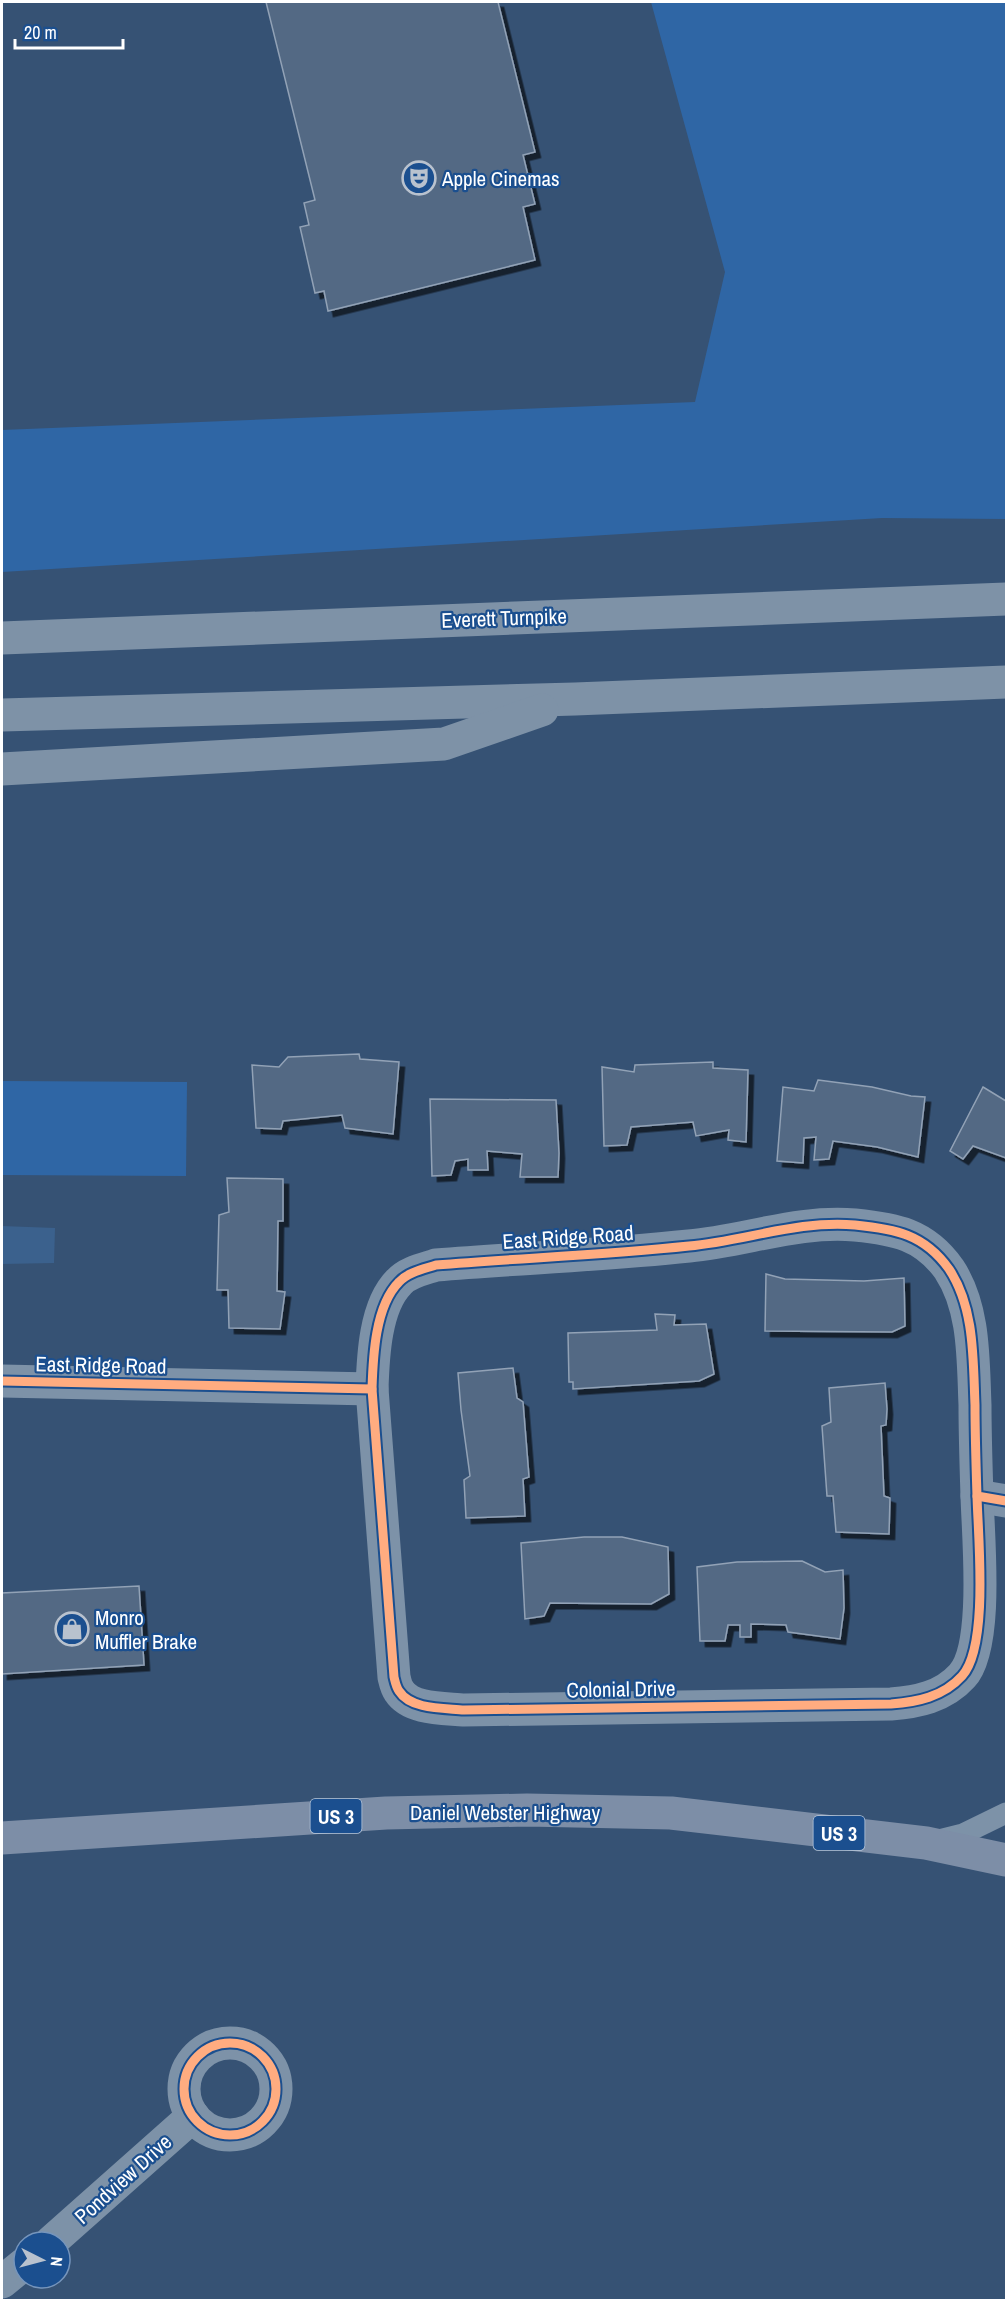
<svg xmlns="http://www.w3.org/2000/svg" width="1008" height="2302" viewBox="0 0 1008 2302" font-family="'Archivo Narrow',sans-serif">
<style>
.green{fill:#2f66a5}
.water{fill:#3b618d}
.building{fill:#526984;stroke:#92a2b6;stroke-width:1.5;filter:url(#shadow)}
.lines{fill:none;stroke-linecap:round;stroke-linejoin:round}
.lane{stroke:#7d92a8;stroke-width:21}
.street{stroke:#7d92a8;stroke-width:33}
.primary{stroke:#7d8ea7;stroke-width:33}
.highway{stroke:#7e92a7;stroke-width:33}
.cycleway-casing{stroke:#1b4f8f;stroke-width:13}
.cycleway{stroke:#ffac80;stroke-width:9}
.labels{text-anchor:middle;dominant-baseline:central;stroke-width:4.5;stroke-linejoin:round;paint-order:stroke}
.shield{fill:#1b4f8f;stroke:#bbcadd;stroke-width:1.5}
.shield-label{font-size:20px;font-weight:bold;fill:#fff}
.poi-label{font-size:21px;fill:#fff;stroke:#1b4f8f;text-anchor:start}
.street-label{font-size:21px;fill:#fff;stroke:#1b4f8f}
</style>
<defs>
<filter id="shadow"><feDropShadow dx="5.5" dy="5.5" stdDeviation="0" flood-color="#0009"/></filter>
</defs>
<rect width="100%" height="100%" fill="#365274"/>
<g class="green">
<path d="M651 2H1006V519L882 518 2 572V430L695 402 725 272Z"/>
<path d="M2 1081 187 1082 186 1176 2 1175Z"/>
</g>
<path class="water" d="M2 1226 55 1228 54 1263 2 1264Z"/>
<g class="building">
<path d="M266 2H498L535 152 523 155 535 204 523 207 535 260 328 311 324 291 315 293 300 227 309 225 304 203 315 200Z"/>
<path d="M359 1054 360 1059 399 1062 393 1134 345 1128 342 1115 283 1121 281 1129 256 1128 252 1065 279 1067 288 1057Z"/>
<path d="M713 1062V1068L748 1070 746 1142 728 1140 729 1130 696 1136 693 1122 631 1127 627 1145 604 1146 602 1067 634 1072 635 1065Z"/>
<path d="M818 1080 872 1087 911 1096 925 1097 918 1157 877 1147 833 1141 829 1159 814 1160 816 1137 804 1138 803 1163 777 1161 783 1087 814 1091Z"/>
<path d="M983 1087 1006 1101V1158L973 1146 963 1159 950 1151Z"/>
<path d="M430 1099 556 1100 559 1153 558 1177H520L522 1154 487 1151 488 1170H468V1159L455 1161 451 1175 432 1176Z"/>
<path d="M227 1178 283 1179V1221H278L277 1291 285 1292 280 1329 229 1328 228 1290H217L219 1215 229 1212Z"/>
<path d="M766 1274 785 1279 864 1281 904 1278 905 1326 892 1332 765 1331Z"/>
<path d="M655 1314 675 1315 674 1325 706 1324 714 1374 699 1381 573 1389V1382H569L568 1333 657 1330Z"/>
<path d="M513 1368 517 1398 523 1402 529 1477 523 1479 525 1516 466 1518 464 1480 470 1476 461 1410 458 1373Z"/>
<path d="M885 1383 887 1409 886 1425 881 1426 884 1496 890 1498 889 1534 836 1532 833 1496H827L822 1426 831 1422 829 1388Z"/>
<path d="M584 1537H622L668 1547 669 1594 651 1604 550 1603 544 1616 525 1619 521 1543Z"/>
<path d="M802 1561 825 1572 843 1570 844 1608 840 1639 788 1632 786 1625 751 1624V1637H740V1625H728L725 1641H700L697 1567 737 1562Z"/>
<path d="M139 1586 144 1665 2 1674V1593Z"/>
</g>
<g class="lines">
<path class="lane" d="M935 1841 963 1834 1006 1813"/>
<g class="street">
<path d="M2 1381 372 1389C373 1357 375 1306 399 1282 408 1272 424 1269 436 1265 521 1258 605 1255 689 1246 745 1241 798 1220 855 1225 895 1229 924 1234 949 1269 975 1308 973 1360 975 1405 975 1435 976 1465 977 1496L1006 1501"/>
<path d="M372 1389 394 1677C395 1681 396 1687 399 1691 411 1710 445 1708 464 1710L891 1704C917 1702 943 1697 962 1676 989 1647 978 1536 977 1496"/>
<circle cx="230" cy="2089" r="46"/>
<path d="M51 2242 193 2116"/>
<path d="M2 2282 24 2264"/>
</g>
<path class="primary" d="M2 1838 386 1813 527 1810 671 1813 926 1843 1006 1860"/>
<g class="highway">
<path d="M2 638 1006 599"/>
<path d="M2 715 575 699 1006 682"/>
<path d="M2 769 444 744 542 710"/>
</g>
<defs>
<g id="cycleway">
<path d="M2 1381 372 1389C373 1357 375 1306 399 1282 408 1272 424 1269 436 1265 521 1258 605 1255 689 1246 745 1241 798 1220 855 1225 895 1229 924 1234 949 1269 975 1308 973 1360 975 1405 975 1435 976 1465 977 1496L1006 1501"/>
<path d="M372 1389 394 1677C395 1681 396 1687 399 1691 411 1710 445 1708 464 1710L891 1704C917 1702 943 1697 962 1676 989 1647 978 1536 977 1496"/>
<circle cx="230" cy="2089" r="46"/>
</g>
</defs>
<use href="#cycleway" class="cycleway-casing"/>
<use href="#cycleway" class="cycleway"/>
</g>
<defs>
<symbol id="theatre-ring" viewBox="-11 -11 22 22"><circle r="9.5" fill="#1b4f8f" stroke="#b9c2ce" stroke-width="1.5"/><path d="M-5-5.5Q0-4 5-5.5V0Q5 5 0 6Q-5 5-5 0ZM-3.3-2.5H-1v1.5H-3.3ZM1-2.5H3.3v1.5H1ZM-2.8 1Q0 5.5 2.8 1Z" fill="#b9c2ce"/></symbol>
<symbol id="shop-ring" viewBox="-11 -11 22 22"><circle r="9.5" fill="#1b4f8f" stroke="#b9c2ce" stroke-width="1.5"/><path d="M-5-2.5h2.3a2.7 3.5 0 0 1 5.4 0H5L5.5 6h-11ZM-1.5-2.5h3a1.5 2.3 0 0 0-3 0Z" fill="#b9c2ce"/></symbol>
</defs>
<g fill-rule="evenodd">
<use href="#theatre-ring" x="400" y="159" width="38" height="38"/>
<use href="#shop-ring" x="53" y="1610" width="38" height="38"/>
</g>
<g class="labels">
<g class="shield">
<rect x="310.5" y="1799" width="51" height="34" rx="4.5"/>
<rect x="813.5" y="1816" width="51" height="34" rx="4.5"/>
</g>
<g class="shield-label">
<text x="336" y="1816">US 3</text>
<text x="839" y="1833">US 3</text>
</g>
<g class="poi-label">
<text x="442" y="178">Apple Cinemas</text>
<text x="95" y="1617">Monro<tspan x="95" dy="24">Muffler Brake</tspan></text>
</g>
<g class="street-label">
<text transform="translate(504 618) rotate(-2)">Everett Turnpike</text>
<text transform="translate(568 1237) rotate(-4)">East Ridge Road</text>
<text transform="translate(101 1365) rotate(1)">East Ridge Road</text>
<text transform="translate(621 1689) rotate(-1)">Colonial Drive</text>
<text x="505" y="1812">Daniel Webster Highway</text>
<text transform="translate(123 2179) rotate(-42)">Pondview Drive</text>
</g>
</g>
<rect width="1008" height="2302" fill="none" stroke="#ffffff" stroke-width="6"/>
<g transform="translate(42 2260) rotate(96)"><circle r="28" fill="#1b4f8f" stroke="#7695bc" stroke-width="1.5"/>
<path d="M0-4.5L10 22L0 15L-10 22Z" fill="#b9c2ce"/>
<text y="-9" font-size="16" font-weight="bold" text-anchor="middle" fill="#ffffff">N</text>
</g>
<path d="M15 39v9h108v-9" fill="none" stroke="#ffffff" stroke-width="3"/>
<text x="24" y="39" font-size="18" fill="#ffffff" stroke="#1b4f8f" stroke-width="4.5" paint-order="stroke">20 m</text>
</svg>
